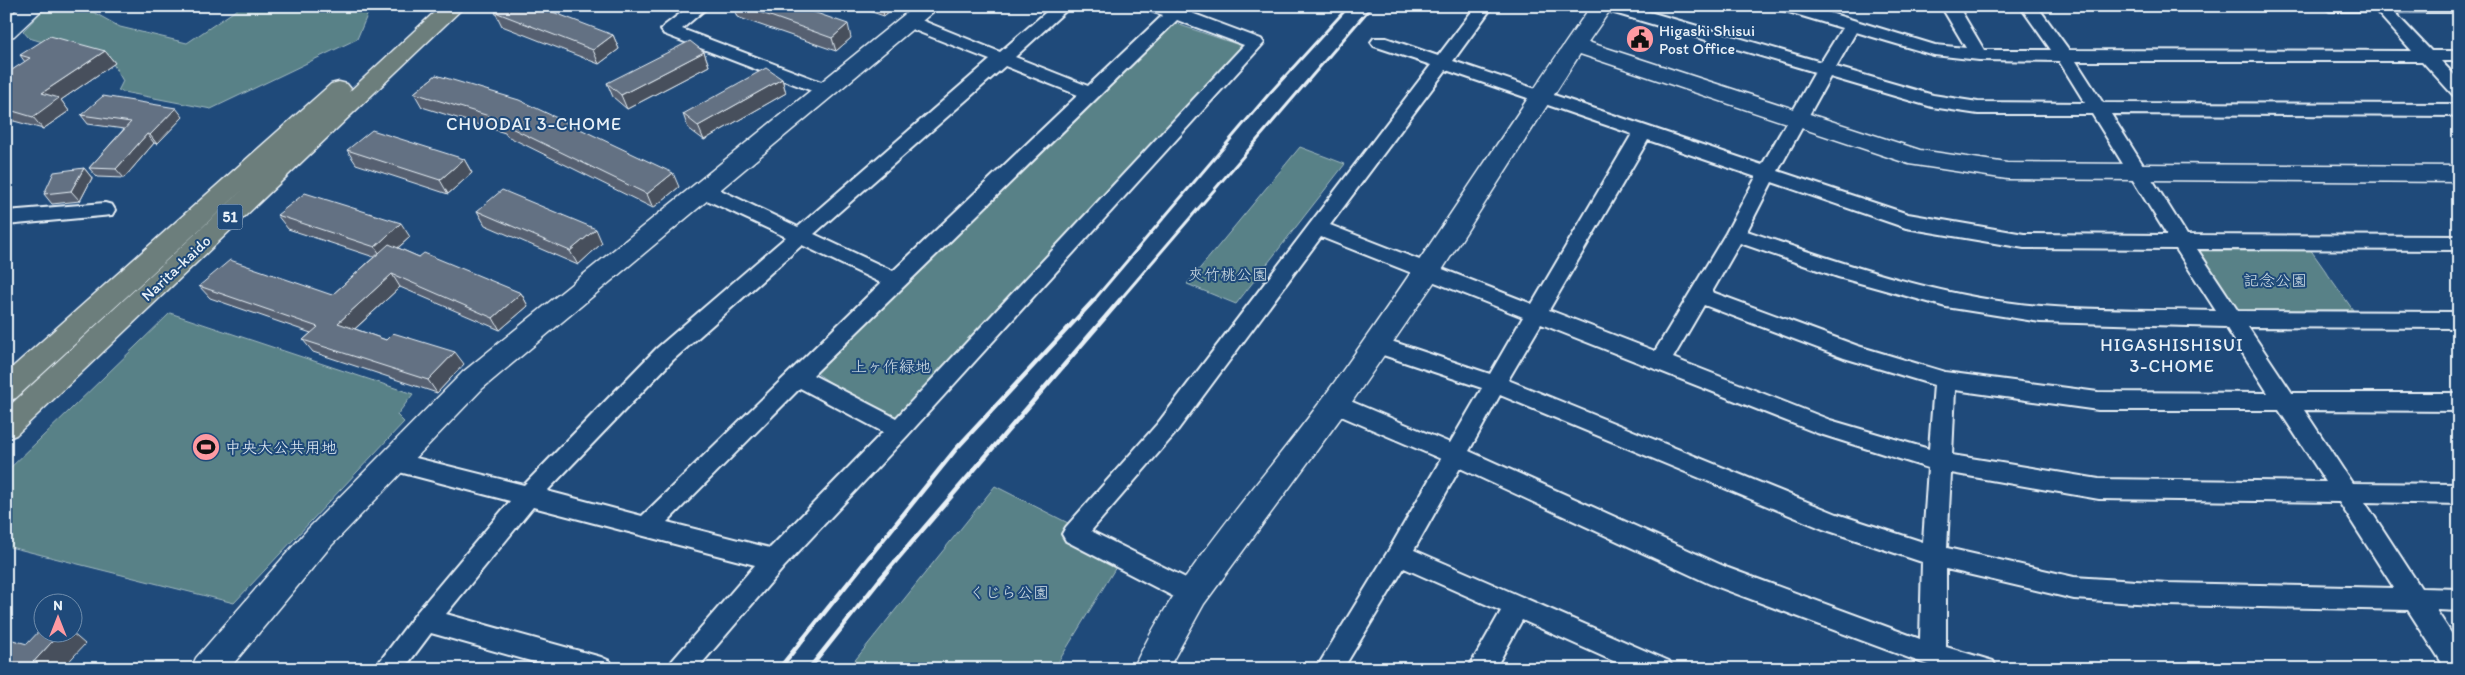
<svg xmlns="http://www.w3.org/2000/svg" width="2465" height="675" viewBox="0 0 2465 675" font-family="Itim,'Klee One',sans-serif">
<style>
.green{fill:#598187;stroke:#a0b9c0}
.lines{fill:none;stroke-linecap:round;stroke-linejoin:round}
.street-casing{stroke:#e8f1f8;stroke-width:4}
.secondary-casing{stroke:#e8f1f8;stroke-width:3}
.highway-casing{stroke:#e8f1f8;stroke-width:3}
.street{fill:#1f4a7a;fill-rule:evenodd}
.secondary{fill:#1f4a7a;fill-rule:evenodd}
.highway{fill:#6c7e7c;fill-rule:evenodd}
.rail-far1{stroke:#e8f1f8;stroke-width:3}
.rail{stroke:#e8f1f8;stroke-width:4.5}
.wall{fill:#566171;stroke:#e8f1f8}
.shaded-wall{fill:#464f5c;stroke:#e8f1f8}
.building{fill:#647183;stroke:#e8f1f8}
.labels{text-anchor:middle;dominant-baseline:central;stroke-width:4;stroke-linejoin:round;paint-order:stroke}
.shield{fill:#1f4a7a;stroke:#acbfd2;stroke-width:1}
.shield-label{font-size:15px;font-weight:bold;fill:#e8f1f8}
.poi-label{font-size:16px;fill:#e8f1f8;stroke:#1f4a7a;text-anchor:start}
.street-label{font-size:16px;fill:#e8f1f8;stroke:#1f4a7a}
.park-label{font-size:16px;fill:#d3e0e7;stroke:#1f4a7a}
.neighbourhood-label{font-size:18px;letter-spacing:1px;fill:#e8f1f8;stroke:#1f4a7a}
</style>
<rect width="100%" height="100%" fill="#1f4a7a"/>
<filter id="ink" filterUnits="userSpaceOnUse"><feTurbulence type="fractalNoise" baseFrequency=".02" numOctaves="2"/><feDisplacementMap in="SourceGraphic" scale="10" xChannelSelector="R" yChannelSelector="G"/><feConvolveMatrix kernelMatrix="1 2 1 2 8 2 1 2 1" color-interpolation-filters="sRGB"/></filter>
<g filter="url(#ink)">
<g class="green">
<path d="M55 6 86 8 120 27 187 43 242 6H371L357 39 211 109 118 91 123 81 112 62 29 38 23 31 42 11Z"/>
<path d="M1174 23 1242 46 899 430 815 372Z"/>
<path d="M1300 147 1345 164 1236 304 1187 284Z"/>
<path d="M2197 248 2310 249 2353 310 2238 311Z"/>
<path d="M170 313 413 394 397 415 404 422 234 603 6 546V472Z"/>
<path d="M995 486 1072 525 1063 537 1116 567 1054 669H848Z"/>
</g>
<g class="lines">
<defs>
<g id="street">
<path d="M690 6H709L682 29 832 86 835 90 832 94H820L664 34 661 30 664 26Z"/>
<path d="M1053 6H1071L1015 57 1088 86 1163 15 1148 10 1146 6H1170L1181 9 1261 39 1264 43 907 436 784 567 697 669H668L672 661 755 565 533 507 446 614 601 657 610 661 614 669H559L431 633 404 669H376L380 661 417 612 510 501 384 468 381 461 384 454 392 452 524 485 657 348 786 237 696 195 693 190 696 185 703 183 710 185 798 227 990 60 904 26 902 22 904 18H916L1000 52ZM1177 20 1244 45 896 418 813 375ZM1005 66 1078 95 893 271 814 234ZM802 245 881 283 642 516 547 491 673 360ZM800 388 883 432 770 548 667 522Z"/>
<path d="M1476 6H1493L1453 61 1762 165 1815 72 1604 10 1602 6H1629L1821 62 1842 28 1782 10 1780 6H1807L1935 45 1966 48 1941 6H1958L1984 50H2051L2020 6H2037L2069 50 2412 51 2376 11H2330L2322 6H2459V12H2394L2431 51H2459V61H2441L2459 80V97L2453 95 2422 61H2076L2103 103 2459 104V116L2111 114 2187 235 2459 236V250L2197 249 2238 311 2459 312V328L2248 327 2292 393H2459V411L2304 410 2352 483 2459 484V504L2365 502 2421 588 2459 589V611L2436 610 2459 645V669H2446L2408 610 2167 605 2074 599 1946 569V647L1993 661 1997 669H1941L1933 667 1710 584 1460 468 1414 550 1669 661 1673 669H1631L1522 620 1495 669H1468L1501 611 1404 568 1343 669H1316L1390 548 1441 459 1327 410 1324 404 1327 398 1335 395 1343 398 1450 443 1482 388 1368 350 1365 344 1368 338 1376 336 1490 374 1523 317 1321 237 1174 435 1091 531 1202 586 1205 594 1202 602 1193 605 1184 602 1066 541 1062 534 1066 527 1158 423 1431 65 1374 46 1371 42 1374 38H1386L1438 56ZM1856 32 1934 55 1979 60 2059 61 2085 103 1978 102 1933 95 1836 67ZM1446 70 1632 134 1532 304 1330 225ZM1830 77 1932 107 1978 114H2092L2167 235 2024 234 1908 214 1778 171ZM1648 140 1756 177 1726 233 1655 351 1549 310ZM1772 182 1906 228 2024 248 2176 249 2216 311C2158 309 2098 311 2041 306 1940 298 1842 263 1747 231ZM1740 243 1838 277 1946 307 2040 322 2226 327 2268 393 2098 392 1945 372 1858 346 1712 292ZM1704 305 1844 358 1934 385 1929 449 1830 420 1673 358ZM1541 324 1817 433 1928 468 1923 542 1837 514 1508 380ZM1955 390 2098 410H2279L2326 482 2099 479 1952 455ZM1500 395 1823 529 1922 562 1920 639 1728 568 1469 451ZM1951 473 2099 499 2339 502 2394 588 2167 583 2074 577 1947 548Z"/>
<path d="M105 203 112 205 115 210 112 215 6 225V211Z"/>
</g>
<g id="secondary">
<path d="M22 6H46L14 36 6 38V19Z"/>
<path d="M915 6H940L483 388 330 547 229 669H191L196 658 308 529 463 372Z"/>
<path d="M1591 6H1613L1588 42 1920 150 2007 163 2459 166V182L2007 179 1909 164 1580 54 1437 278 1345 412 1204 604 1168 669H1133C1178 570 1262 482 1326 394 1418 267 1501 135 1591 6Z"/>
</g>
<path id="highway" d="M441 6H465L16 435 6 439V409L247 186 16 398 6 401V373L331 84 339 82 347 84 351 89 349 92Z"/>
</defs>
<use href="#street" class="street-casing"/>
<use href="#secondary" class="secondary-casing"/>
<use href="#highway" class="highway-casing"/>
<use href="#street" class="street"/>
<use href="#secondary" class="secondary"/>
<use href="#highway" class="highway"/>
<g class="rail-far1">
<path d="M1093 301 1268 95 1349 6"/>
<path d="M1119 301 1372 6"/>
</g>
<g class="rail">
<path d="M779 669 956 449 1094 300"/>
<path d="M809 669 882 577 1120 300"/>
</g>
</g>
<g class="wall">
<path d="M652 6H675L667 12Z"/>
<path d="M733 6H796L851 38 836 51 737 17Z"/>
<path d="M862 6H895L884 16 863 9Z"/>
<path d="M495 12 613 35 619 49 599 64 502 26Z"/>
<path d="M105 51 115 63 61 100 69 111 43 129 14 121 6 126V74L25 62 20 55Z"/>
<path d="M704 52 709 66 627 109 613 97 607 83Z"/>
<path d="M436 75 679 187 653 208 507 136 505 133 422 107 414 93Z"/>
<path d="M782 79 786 93 704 140 688 128 683 114Z"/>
<path d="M81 115 183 117 157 144 154 143 124 178 97 177 89 168 124 129 88 124Z"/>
<path d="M347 150 464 159 472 173 448 194 356 164Z"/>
<path d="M84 168 92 178 80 201 52 204 44 194Z"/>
<path d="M477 211 602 243 578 265 485 225Z"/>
<path d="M277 215 410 237 398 248 419 257 521 293 528 306 500 330 400 287 355 329 386 340 464 364 437 393 313 352 303 340 311 333 210 298 199 286 332 295 374 257 288 229Z"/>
</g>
<g class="shaded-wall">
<path d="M665 6H675L667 12Z"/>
<path d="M895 6 884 16 882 7Z"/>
<path d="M848 24 851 38 836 51 832 38Z"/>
<path d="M613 35 619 49 599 64 593 50Z"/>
<path d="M105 51 115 63 61 100 69 111 43 129 33 117 42 93Z"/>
<path d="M704 52 709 66 627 109 621 95Z"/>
<path d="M782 79 786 93 704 140 698 126Z"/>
<path d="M176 108 183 117 157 144 150 135Z"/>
<path d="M6 112 14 121 6 126Z"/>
<path d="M147 134 154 143 124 178 116 169Z"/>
<path d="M464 159 472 173 448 194 440 180Z"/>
<path d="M84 168 92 178 80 201 71 191Z"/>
<path d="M673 173 679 187 653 208 647 194Z"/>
<path d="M401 223 410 237 384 260 375 247Z"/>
<path d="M596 229 602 243 578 265 570 251Z"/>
<path d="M392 274 400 287 347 336 338 323Z"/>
<path d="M521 293 528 306 500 330 493 318Z"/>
<path d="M455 352 464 364 437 393 428 380Z"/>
<path d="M61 632H71L85 644 62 669H27Z"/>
</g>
<g class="building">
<path d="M504 6H537L613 35 593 50 495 12Z"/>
<path d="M742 6H796L848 24 832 38Z"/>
<path d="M50 36 105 51 42 93 59 98 33 117 6 109V74L30 58 20 55Z"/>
<path d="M690 41 704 52 621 95 607 83Z"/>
<path d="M766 68 782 79 698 126 683 114Z"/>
<path d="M436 75 519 100 673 173 647 194 499 122 502 120 414 93Z"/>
<path d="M103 96 176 108 150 135 147 134 116 169 89 168 131 122 81 115Z"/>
<path d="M372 130 464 159 440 180 347 150Z"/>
<path d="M84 168 71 191 44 194 54 172Z"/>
<path d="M502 190 596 229 570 251 477 211Z"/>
<path d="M305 193 401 223 375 247 277 215Z"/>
<path d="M389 244 419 257 424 253 521 293 493 318 392 274 338 323 386 340 393 333 455 352 428 380 303 340 318 327 199 286 230 260 332 295Z"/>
<path d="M42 628V632H61L27 669H6V638L27 644Z"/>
</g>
</g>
<defs>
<symbol id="civic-disc" viewBox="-11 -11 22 22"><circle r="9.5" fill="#ff9aa2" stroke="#1f4a7a"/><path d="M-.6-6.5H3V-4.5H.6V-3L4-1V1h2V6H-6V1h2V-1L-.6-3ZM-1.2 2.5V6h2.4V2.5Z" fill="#111"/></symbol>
<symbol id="stadium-disc" viewBox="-11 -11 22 22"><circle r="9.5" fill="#ff9aa2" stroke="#1f4a7a"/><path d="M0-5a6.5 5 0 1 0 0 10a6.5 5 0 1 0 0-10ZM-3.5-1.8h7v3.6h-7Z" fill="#111"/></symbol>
</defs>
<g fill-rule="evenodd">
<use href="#civic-disc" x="1624" y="23" width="32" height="32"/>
<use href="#stadium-disc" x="190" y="431" width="32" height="32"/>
</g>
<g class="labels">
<rect class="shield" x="217.5" y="204.5" width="25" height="25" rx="4"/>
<g class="shield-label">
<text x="230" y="217">51</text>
</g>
<g class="poi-label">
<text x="1659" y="30">Higashi Shisui<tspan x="1659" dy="18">Post Office</tspan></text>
<text x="225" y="447">中央大公共用地</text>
</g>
<g class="street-label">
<text transform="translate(176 268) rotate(-43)">Narita-kaido</text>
</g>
<g class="park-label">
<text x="1228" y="274">夾竹桃公園</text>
<text x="2275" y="280">記念公園</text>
<text x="891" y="366">上ヶ作緑地</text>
<text x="1009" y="592">くじら公園</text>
</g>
<g class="neighbourhood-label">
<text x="534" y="124">CHUODAI 3-CHOME</text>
<text x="2172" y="345">HIGASHISHISUI<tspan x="2172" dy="21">3-CHOME</tspan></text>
</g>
</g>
<rect width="2465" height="675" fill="none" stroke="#1f4a7a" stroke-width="25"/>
<rect x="12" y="12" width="2440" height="650" fill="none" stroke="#e8f1f8" stroke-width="2" filter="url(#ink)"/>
<g transform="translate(58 618)"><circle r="24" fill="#1f4a7a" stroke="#6f8dac"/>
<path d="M0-4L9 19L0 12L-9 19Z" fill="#ff9aa2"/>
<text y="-8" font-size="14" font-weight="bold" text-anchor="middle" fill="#e8f1f8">N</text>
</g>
</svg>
